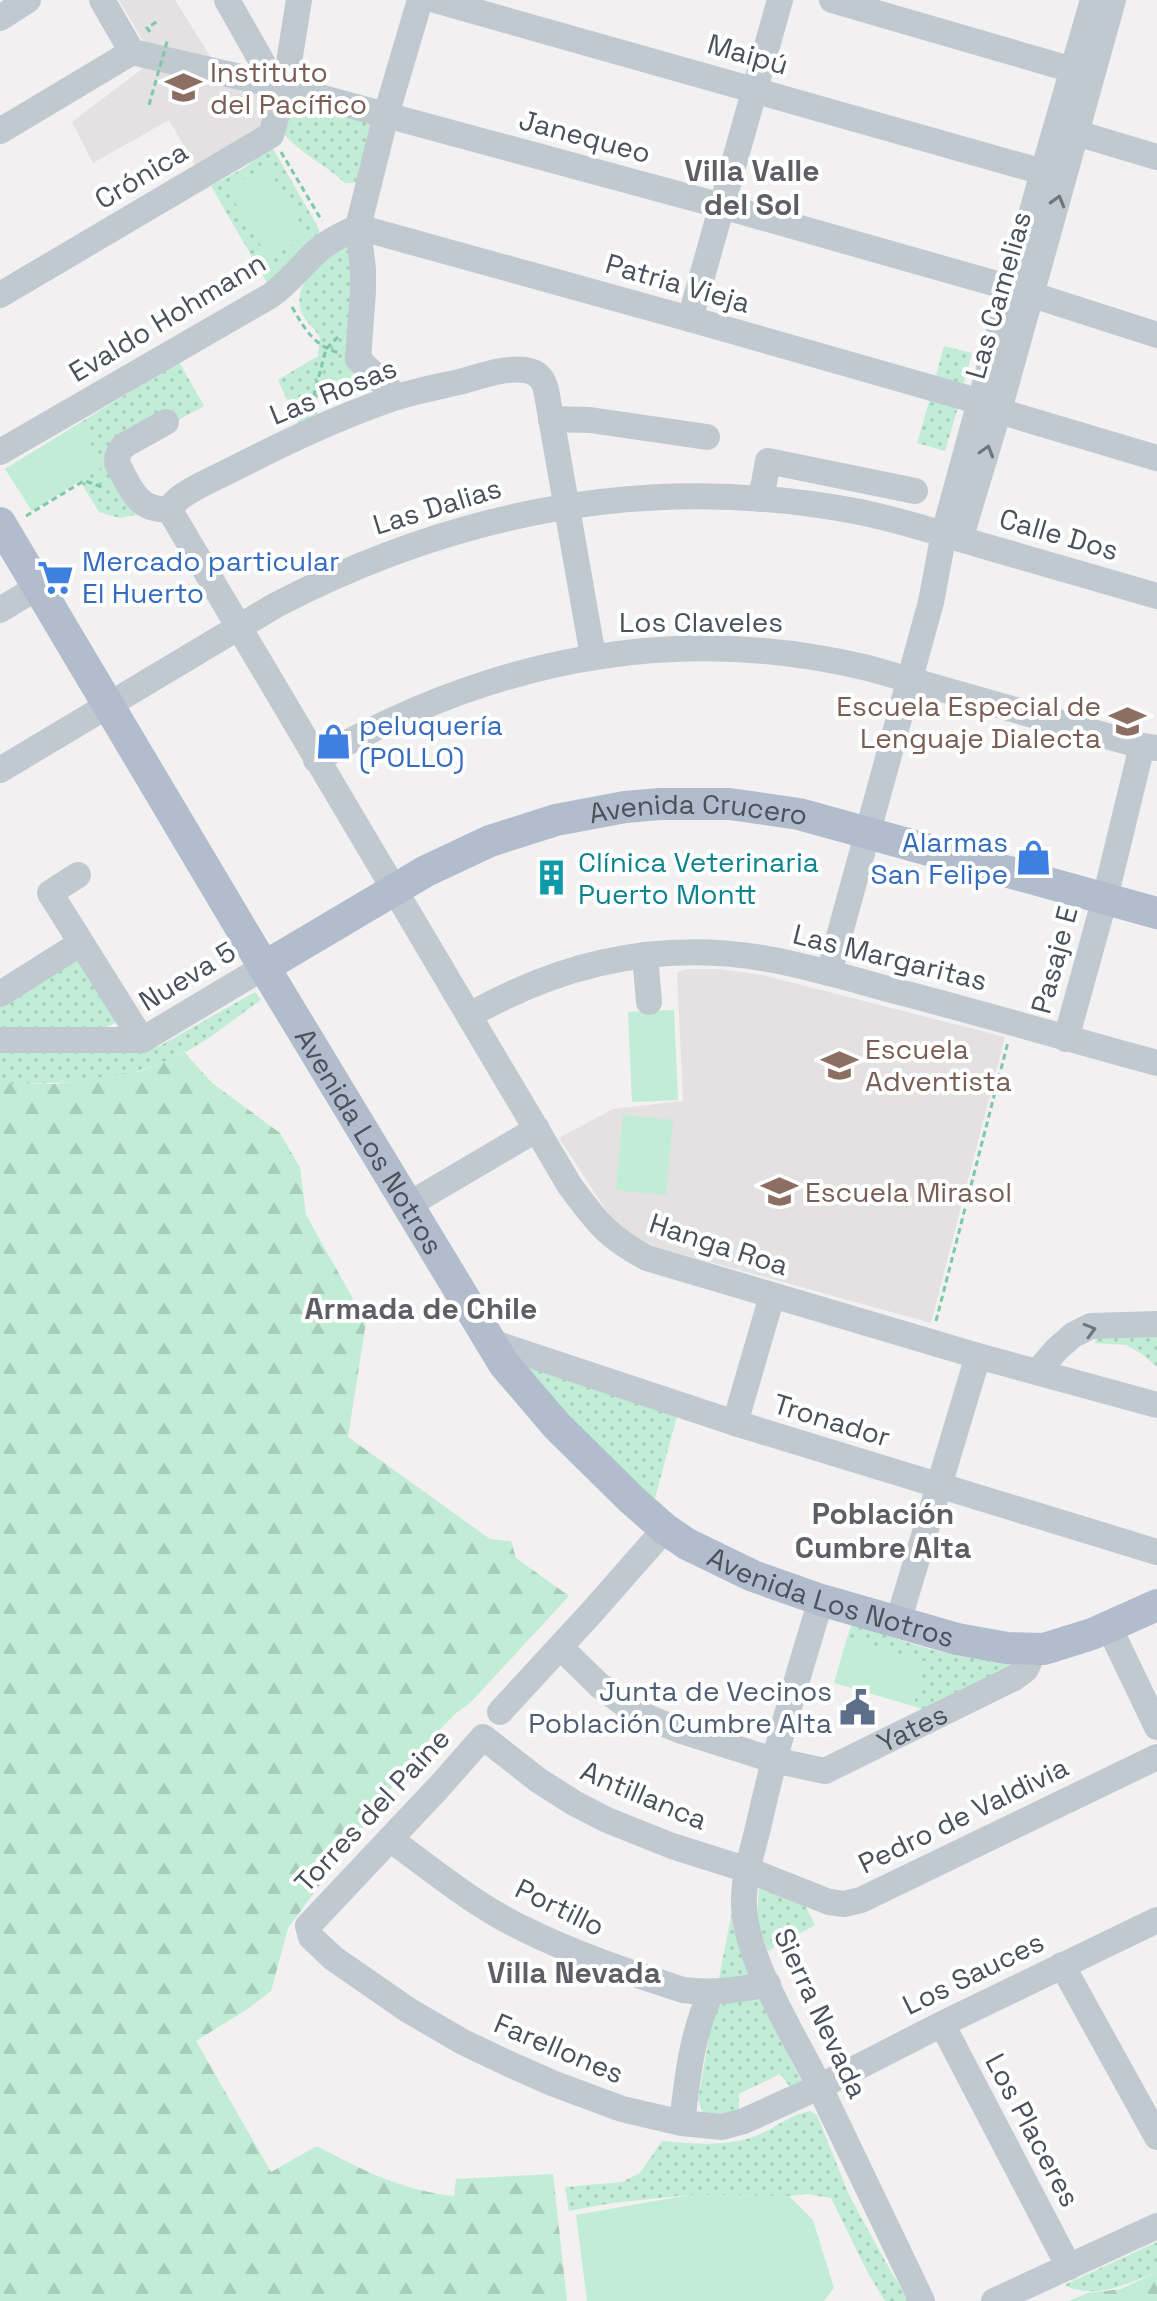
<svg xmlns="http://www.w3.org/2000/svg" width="1157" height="2301" viewBox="0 0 1157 2301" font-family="'Space Grotesk',sans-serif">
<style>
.education{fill:#e3e1e1}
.green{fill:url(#green-dots)}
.forest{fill:url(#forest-firs)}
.pitch{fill:#c1ecd6}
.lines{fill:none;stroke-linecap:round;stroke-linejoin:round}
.path{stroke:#7cc8a9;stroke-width:3;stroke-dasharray:6 4;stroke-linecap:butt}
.minor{stroke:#c1c9d0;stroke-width:26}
.major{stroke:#b1bdcc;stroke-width:32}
.path-bridge{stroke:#7cc8a9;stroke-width:3;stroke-dasharray:6 4;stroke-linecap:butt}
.oneway{stroke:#6d757f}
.labels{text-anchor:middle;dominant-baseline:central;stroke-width:8;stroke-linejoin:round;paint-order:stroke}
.street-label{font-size:28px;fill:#49515c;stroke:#fff}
.education-label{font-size:28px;fill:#785e54;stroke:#fff;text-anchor:start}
.shop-label{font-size:28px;fill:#366cbe;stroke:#fff;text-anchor:start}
.culture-label{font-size:28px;fill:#0d838f;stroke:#fff;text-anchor:start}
.service-label{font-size:28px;fill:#4e5e75;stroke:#fff;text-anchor:end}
.neighbourhood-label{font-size:30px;font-weight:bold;fill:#5d5f64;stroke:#fff}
</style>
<defs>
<pattern id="green-dots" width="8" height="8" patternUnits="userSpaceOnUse" patternTransform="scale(2)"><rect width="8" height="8" fill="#c1ecd6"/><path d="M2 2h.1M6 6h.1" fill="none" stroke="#a7ccba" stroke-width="1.8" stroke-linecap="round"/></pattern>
<pattern id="forest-firs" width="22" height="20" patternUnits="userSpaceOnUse" patternTransform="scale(2)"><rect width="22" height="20" fill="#c1ecd6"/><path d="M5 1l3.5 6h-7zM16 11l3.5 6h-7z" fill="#a7ccba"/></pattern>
</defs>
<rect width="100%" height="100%" fill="#f2f0f0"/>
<g class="education">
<path d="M119 0H175L225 80 278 96 264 130 198 170 169 120 93 163 72 122 142 69 143 41Z"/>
<path d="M689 969H719L762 975 1005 1037 931 1323 656 1247 617 1227 559 1138 613 1109 683 1101 677 972Z"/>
</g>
<g class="green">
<path d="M299 105 377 124 356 183H345C326 165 301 154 284 134L293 109Z"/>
<path d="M272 147 318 227 320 235 269 286 211 186 244 168Z"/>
<path d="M352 241 363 381 318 397 315 403 318 418 301 430 278 380 318 356 320 338C316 329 306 323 302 313 289 282 329 254 352 241Z"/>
<path d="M944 346 972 353 963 387 935 380Z"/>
<path d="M179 362 204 406 176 421 122 441 139 514 120 518 99 512 80 481 104 466 78 424Z"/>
<path d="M931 395 959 404 945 451 917 443Z"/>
<path d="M74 960 80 963 116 1018 115 1023 104 1028 0 1029V1004Z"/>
<path d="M255 992 261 1000C236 1017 212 1038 185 1052 132 1082 60 1084 0 1084V1049L140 1050 158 1047Z"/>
<path d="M1157 1328V1367L1142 1354 1126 1345 1095 1343 1096 1337Z"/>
<path d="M529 1365 678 1412 654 1502 527 1376Z"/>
<path d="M852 1624C886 1635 920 1648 955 1655 971 1659 1004 1659 1017 1665L927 1711 913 1706 926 1662 847 1638Z"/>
<path d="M760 1884 803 1901 815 1925 768 1951C757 1928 756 1908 760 1884Z"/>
<path d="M733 1906 751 1977 718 1983Z"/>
<path d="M729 1999H760L802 2083 791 2088 780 2074 739 2094V2113L726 2116 703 2112 698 2100 714 2010Z"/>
<path d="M810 2111 817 2115 849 2195 889 2268 909 2301H885L868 2273 831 2198 807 2194 789 2196 688 2195 612 2203 569 2211 565 2187 622 2182 640 2173 662 2141C692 2144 729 2147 758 2135 776 2128 791 2114 810 2111Z"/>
<path d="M1157 2242V2272C1129 2283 1094 2301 1064 2285Z"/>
</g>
<g class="forest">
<path d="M185 1053 212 1083 280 1133 300 1168 306 1215 366 1322 348 1437 490 1539 511 1541 516 1558 569 1596 470 1703 456 1713 419 1751 288 1928 271 1991 246 2010 196 2041 271 2172 317 2146C361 2170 404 2191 454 2196L456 2179 553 2174 567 2301H0V1084H56L141 1071Z"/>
<path d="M1157 2272V2301H1069L1088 2293 1121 2289Z"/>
</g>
<g class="pitch">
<path d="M266 165 308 236 269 259 227 189Z"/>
<path d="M78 424 104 466 32 511 5 469Z"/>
<path d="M674 1010 678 1100 632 1102 628 1012Z"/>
<path d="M623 1115 673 1120 666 1195 616 1190Z"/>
<path d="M847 1638 926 1662 913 1706 834 1683Z"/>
<path d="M689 2195 789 2196 813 2220 834 2288 824 2301H587L576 2215Z"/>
</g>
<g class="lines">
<g class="path">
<path d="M150 32 147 28 158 21"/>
<path d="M281 152 322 221"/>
<path d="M292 307C304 328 314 346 339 353"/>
<path d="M311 406 326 349 338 337"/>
<path d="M26 516 82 482 86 481 104 488"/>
<path d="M936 1321 1008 1042"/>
</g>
<g class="minor">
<path d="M102 0 132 52"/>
<path d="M227 0 275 85"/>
<path d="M435 0 1043 172"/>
<path d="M832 0 1073 70"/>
<path d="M0 18 28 0"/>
<path d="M132 52 275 85 722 206 1011 288 1157 335"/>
<path d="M1063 129 1157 157"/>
<path d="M0 131 132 52"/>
<path d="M358 227 690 319 967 398 1009 414 1157 458"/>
<path d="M0 295 271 135 285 87 299 0"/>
<path d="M690 319 780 0"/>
<path d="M397 397 358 359 363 291V269L358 227 386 115 420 0"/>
<path d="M551 419 590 420 707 437"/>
<path d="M166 422 125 445C119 450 117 455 117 463 130 487 137 512 169 509"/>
<path d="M0 452 270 296C287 284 298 270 313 255 326 242 341 235 358 227"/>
<path d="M761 499 768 461 915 491"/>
<path d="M962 533 999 410 1113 0"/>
<path d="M0 610 38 587"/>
<path d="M593 656 547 395C545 382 540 372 525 370 504 367 479 377 459 382 437 387 415 391 394 398 335 418 280 445 225 473 209 481 178 494 169 509L570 1186C596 1221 607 1237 647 1258L978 1356 1157 1405"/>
<path d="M316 760C487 661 673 621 868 668L1142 746"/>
<path d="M0 770 276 605C459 510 651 473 855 511 897 519 936 532 977 544 1037 561 1097 579 1157 596"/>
<path d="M78 875 50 893 142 1040"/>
<path d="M645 955 649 1002"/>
<path d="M829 973 931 602 944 533 1043 172 1093 0"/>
<path d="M0 994 81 943"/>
<path d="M470 1015C563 962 662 940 768 959 812 967 855 980 899 992 985 1014 1071 1040 1157 1063"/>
<path d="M1066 1039 1105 898 1142 746 1157 748"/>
<path d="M0 1040H142L264 967"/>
<path d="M408 1205 537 1129"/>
<path d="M491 1342 735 1423 1157 1552"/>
<path d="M1038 1371 1057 1349 1073 1335 1091 1326 1157 1324"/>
<path d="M735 1423 772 1296"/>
<path d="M821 1600C798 1676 775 1750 758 1828 752 1852 743 1879 744 1905 746 1962 795 2036 820 2088 854 2159 888 2230 922 2301"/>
<path d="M898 1622 978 1356"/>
<path d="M1109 1627 1157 1727"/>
<path id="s1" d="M560 1647 599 1685 635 1712 679 1730 773 1760 825 1771 1014 1678 1026 1669 1035 1649"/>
<path d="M500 1712 592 1612 665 1529"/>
<path d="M1157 1757 861 1900 844 1904 829 1902 748 1870 672 1846 607 1820 574 1803 538 1780 483 1737 439 1787 308 1926 311 1937 333 1958 408 2010 463 2042 507 2063 552 2083 622 2109 682 2123 722 2127 744 2121 819 2087 942 2024 1157 1920"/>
<path d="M390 1839C431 1869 476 1906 522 1928 574 1954 628 1972 683 1990 712 1994 739 1990 768 1984"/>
<path d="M1062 1965 1157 2137"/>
<path d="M942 2024 1069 2267"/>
<path d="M682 2123C687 2079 692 2033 711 1993"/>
<path d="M994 2301 1157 2226"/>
</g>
<g class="major">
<path id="s2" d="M0 523 264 967 504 1364 557 1426 631 1499 665 1529 687 1544 753 1576 821 1600 957 1639 1007 1648 1044 1649 1092 1634 1157 1605"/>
<path id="s3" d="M264 967 426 871 490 841 556 820 625 807 660 804H730L799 814 1157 913"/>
</g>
<path class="path-bridge" d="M149 105 168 38"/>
</g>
<defs><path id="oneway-chevron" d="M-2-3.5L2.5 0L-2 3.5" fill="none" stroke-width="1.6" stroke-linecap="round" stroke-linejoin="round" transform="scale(2)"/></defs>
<g class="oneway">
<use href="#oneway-chevron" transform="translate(1058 201) rotate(-74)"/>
<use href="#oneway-chevron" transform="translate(987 451) rotate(-73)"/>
<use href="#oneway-chevron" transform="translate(1090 1330) rotate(-16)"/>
</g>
<defs>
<symbol id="school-bare" viewBox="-9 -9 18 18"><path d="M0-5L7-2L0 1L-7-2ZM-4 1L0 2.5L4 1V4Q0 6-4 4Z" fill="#8d6e63" stroke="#fff" stroke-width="2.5" paint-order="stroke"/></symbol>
<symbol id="supermarket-bare" viewBox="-9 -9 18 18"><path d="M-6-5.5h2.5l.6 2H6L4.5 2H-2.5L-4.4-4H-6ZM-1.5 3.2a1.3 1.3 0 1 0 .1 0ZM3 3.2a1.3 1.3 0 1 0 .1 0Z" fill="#3f7fe0" stroke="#fff" stroke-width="2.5" paint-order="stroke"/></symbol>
<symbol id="shop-bare" viewBox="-9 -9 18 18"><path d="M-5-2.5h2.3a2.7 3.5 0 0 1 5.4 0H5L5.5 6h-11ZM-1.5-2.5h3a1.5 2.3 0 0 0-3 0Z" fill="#3f7fe0" stroke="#fff" stroke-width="2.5" paint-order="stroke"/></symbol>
<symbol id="building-bare" viewBox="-9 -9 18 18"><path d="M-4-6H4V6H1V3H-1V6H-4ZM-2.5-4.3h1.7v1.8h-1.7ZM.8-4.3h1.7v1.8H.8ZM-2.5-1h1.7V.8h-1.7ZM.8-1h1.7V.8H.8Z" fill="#0f9aa8" stroke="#fff" stroke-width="2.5" paint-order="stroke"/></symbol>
<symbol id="civic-bare" viewBox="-9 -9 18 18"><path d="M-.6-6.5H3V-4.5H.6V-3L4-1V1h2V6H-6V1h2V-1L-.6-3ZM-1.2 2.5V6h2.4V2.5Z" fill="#5c6f8a" stroke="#fff" stroke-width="2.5" paint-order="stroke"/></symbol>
</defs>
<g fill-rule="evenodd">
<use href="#school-bare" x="158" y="62" width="51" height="51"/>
<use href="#supermarket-bare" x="30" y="552" width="51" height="51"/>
<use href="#school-bare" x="1102" y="696" width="51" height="51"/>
<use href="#shop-bare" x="308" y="716" width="51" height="51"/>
<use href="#shop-bare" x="1008" y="832" width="51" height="51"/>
<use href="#building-bare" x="526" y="852" width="51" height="51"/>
<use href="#school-bare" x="814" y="1040" width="51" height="51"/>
<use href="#school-bare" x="754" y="1166" width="51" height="51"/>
<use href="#civic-bare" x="832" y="1682" width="51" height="51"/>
</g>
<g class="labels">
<g class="street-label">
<text transform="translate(748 54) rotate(16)">Maipú</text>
<text transform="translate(585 136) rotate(15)">Janequeo</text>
<text transform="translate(141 175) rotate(-31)">Crónica</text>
<text transform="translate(678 283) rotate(16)">Patria Vieja</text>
<text transform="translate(998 295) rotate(-74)">Las Camelias</text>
<text transform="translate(167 317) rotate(-31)">Evaldo Hohmann</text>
<text transform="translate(333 391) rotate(-22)">Las Rosas</text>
<text transform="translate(437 506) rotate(-17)">Las Dalias</text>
<text transform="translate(1059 534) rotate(16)">Calle Dos</text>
<text x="701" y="622">Los Claveles</text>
<text stroke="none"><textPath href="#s3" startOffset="472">Avenida Crucero</textPath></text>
<text transform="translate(890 957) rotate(14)">Las Margaritas</text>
<text transform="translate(1054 960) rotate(-75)">Pasaje E</text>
<text transform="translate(187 976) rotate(-31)">Nueva 5</text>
<text stroke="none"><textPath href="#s2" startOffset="720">Avenida Los Notros</textPath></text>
<text transform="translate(719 1244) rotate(18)">Hanga Roa</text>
<text transform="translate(832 1420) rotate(17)">Tronador</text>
<text stroke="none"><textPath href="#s2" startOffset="1392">Avenida Los Notros</textPath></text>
<text stroke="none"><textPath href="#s1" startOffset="396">Yates</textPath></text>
<text transform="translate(644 1795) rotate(23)">Antillanca</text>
<text transform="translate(372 1810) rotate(-47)">Torres del Paine</text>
<text transform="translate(963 1815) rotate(-26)">Pedro de Valdivia</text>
<text transform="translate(560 1907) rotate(26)">Portillo</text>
<text transform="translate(973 1973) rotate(-26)">Los Sauces</text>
<text transform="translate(821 2013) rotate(65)">Sierra Nevada</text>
<text transform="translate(559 2048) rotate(23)">Farellones</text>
<text transform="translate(1033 2130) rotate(62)">Los Placeres</text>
</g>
<g class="education-label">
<text x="210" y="72">Instituto<tspan x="210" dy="32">del Pacífico</tspan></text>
<text x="1101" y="706" text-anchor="end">Escuela Especial de<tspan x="1101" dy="32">Lenguaje Dialecta</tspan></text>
<text x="865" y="1049">Escuela<tspan x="865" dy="32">Adventista</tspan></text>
<text x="805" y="1192">Escuela Mirasol</text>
</g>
<g class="shop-label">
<text x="82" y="561">Mercado particular<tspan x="82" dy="32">El Huerto</tspan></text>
<text x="359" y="725">peluquería<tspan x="359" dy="32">(POLLO)</tspan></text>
<text x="1008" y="842" text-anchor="end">Alarmas<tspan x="1008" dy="32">San Felipe</tspan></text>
</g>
<g class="culture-label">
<text x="578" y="862">Clínica Veterinaria<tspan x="578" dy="32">Puerto Montt</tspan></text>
</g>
<g class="service-label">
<text x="832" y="1691">Junta de Vecinos<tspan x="832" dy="32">Población Cumbre Alta</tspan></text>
</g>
<g class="neighbourhood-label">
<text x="752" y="170">Villa Valle<tspan x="752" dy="34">del Sol</tspan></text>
<text x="421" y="1308">Armada de Chile</text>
<text x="883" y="1513">Población<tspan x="883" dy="34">Cumbre Alta</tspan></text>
<text x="574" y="1972">Villa Nevada</text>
</g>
</g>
</svg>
